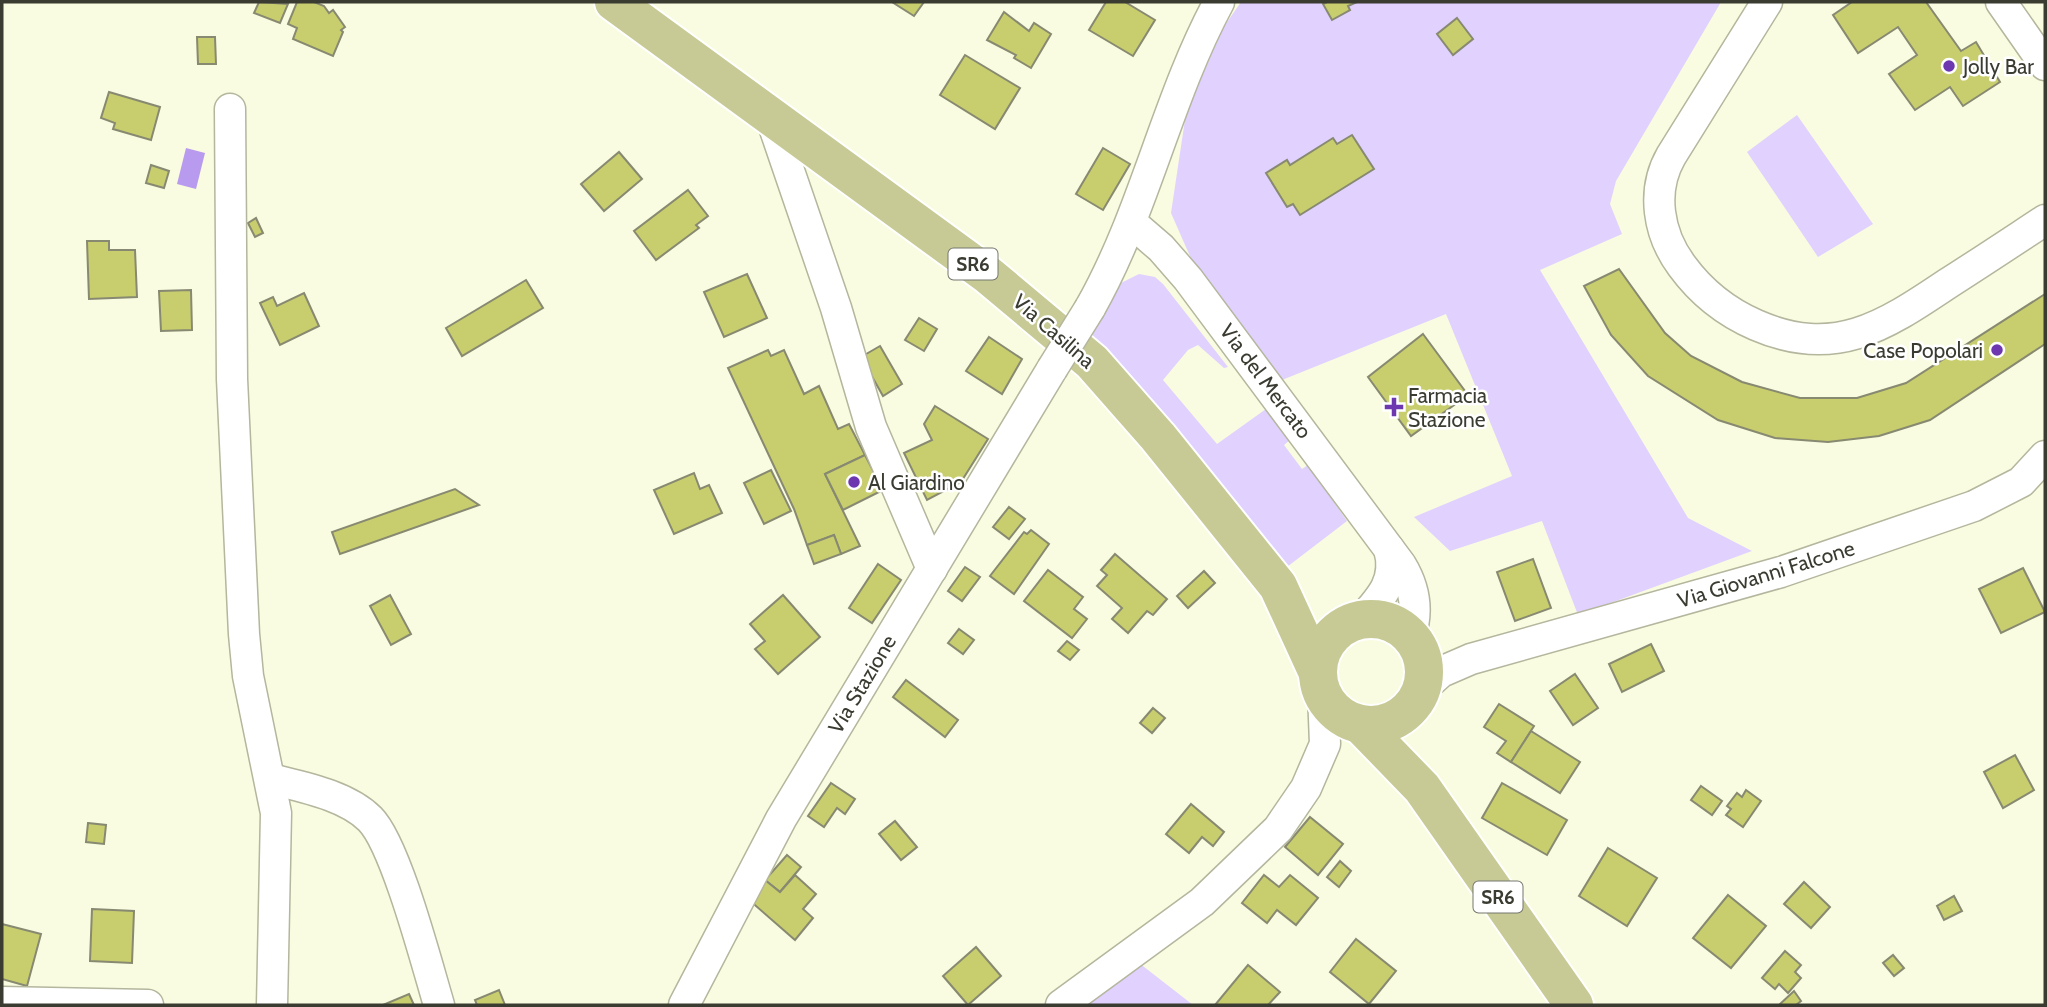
<svg xmlns="http://www.w3.org/2000/svg" width="2047" height="1007" viewBox="0 0 2047 1007" font-family="Cabin,sans-serif">
<style>
.green{fill:#e0d1ff}
.water{fill:#b89aee}
.building{fill:#c8ce6d;stroke:#878971;stroke-width:2}
.lines{fill:none;stroke-linecap:round;stroke-linejoin:round}
.minor-casing{stroke:#b4b69d;stroke-width:33}
.major-casing{stroke:#fff;stroke-width:42}
.minor{stroke:#fff;stroke-width:30}
.major{stroke:#c7ca95;stroke-width:38}
.minor-bridge-casing{stroke:#b4b69d;stroke-width:33;stroke-linecap:butt}
.minor-bridge{stroke:#fff;stroke-width:30}
.poi-dot{fill:#6d38af;stroke:#fff;stroke-width:2.5}
.labels{text-anchor:middle;dominant-baseline:central;stroke-width:5;stroke-linejoin:round;paint-order:stroke}
.shield{fill:#fff;stroke:#75766f;stroke-width:2}
.shield-label{font-size:19px;font-weight:bold;fill:#3a3b31}
.poi-label{font-size:21px;fill:#3a3b31;stroke:#fff;text-anchor:start}
.street-label{font-size:21px;fill:#3a3b31;stroke:#fff}
</style>
<rect width="100%" height="100%" fill="#f9fce0"/>
<g class="green">
<path d="M1241 2H1721L1616 181 1610 204 1622 234 1540 270 1688 518 1752 551 1578 615 1542 521 1450 551 1414 517 1512 476 1446 314 1277 382 1193 263 1171 213 1186 113 1223 28Z"/>
<path d="M1797 115 1873 224 1818 257 1747 152Z"/>
<path d="M1139 274 1155 277 1163 284 1228 367 1224 368 1198 345 1188 350 1163 380 1217 444 1266 409 1290 440 1284 445 1302 469 1308 465 1347 521 1283 570 1083 341 1121 283Z"/>
<path d="M1139 963 1193 1005H1073Z"/>
</g>
<path class="water" d="M186 148 205 153 196 189 177 184Z"/>
<g class="building">
<path d="M259 2 288 4 280 23 254 13Z"/>
<path d="M297 2H314L324 6 329 13 333 10 345 27 341 30 343 32 333 56 293 39 297 28 288 24Z"/>
<path d="M892 2H924L914 16Z"/>
<path d="M1106 2H1125L1155 20 1133 56 1089 30Z"/>
<path d="M1327 2H1357L1348 6 1350 10 1332 20 1323 4Z"/>
<path d="M1852 2H1926L1961 51 1976 42 2000 82 1963 106 1950 87 1915 110 1889 74 1917 55 1898 27 1858 53 1833 15Z"/>
<path d="M1004 12 1029 31 1034 23 1051 34 1031 68 1014 58 1016 55 987 40Z"/>
<path d="M1457 18 1473 39 1453 55 1437 34Z"/>
<path d="M197 37H215L216 64H198Z"/>
<path d="M965 55 1020 88 995 129 940 95Z"/>
<path d="M109 92 160 107 151 140 113 129 115 123 101 118Z"/>
<path d="M1352 135 1374 169 1300 215 1293 204 1287 207 1266 173 1287 160 1290 165 1333 138 1337 144Z"/>
<path d="M1103 148 1130 164 1103 210 1076 194Z"/>
<path d="M619 152 642 179 604 211 581 184Z"/>
<path d="M151 165 169 171 164 188 146 183Z"/>
<path d="M688 190 708 216 696 225 699 228 656 260 634 231Z"/>
<path d="M256 218 263 233 255 237 248 223Z"/>
<path d="M87 241H109V250H135L137 297 89 299Z"/>
<path d="M1619 269 1665 333 1691 356 1742 382 1800 398H1857L1906 383 2045 294V344L1930 420 1879 436 1828 442 1775 438 1718 420 1648 376 1611 335 1584 286Z"/>
<path d="M747 274 767 318 724 337 704 292Z"/>
<path d="M526 280 543 308 462 356 446 328Z"/>
<path d="M191 290 192 330 161 331 159 291Z"/>
<path d="M304 293 319 326 280 345 260 303 273 297 277 306Z"/>
<path d="M919 318 937 329 924 351 905 340Z"/>
<path d="M1423 334 1468 395 1411 436 1368 377Z"/>
<path d="M989 337 1022 359 1002 394 966 371Z"/>
<path d="M880 346 902 384 883 396 861 357Z"/>
<path d="M768 350 771 356 784 350 804 394 819 386 838 429 849 424 865 455 825 474 860 546 841 554 834 535 807 545 794 509 728 368Z"/>
<path d="M935 406 988 439 961 482 927 500 904 453 932 440 924 424Z"/>
<path d="M865 455 883 490 843 510 825 474Z"/>
<path d="M771 470 791 511 764 524 744 483Z"/>
<path d="M694 473 700 489 709 485 722 513 674 534 654 490Z"/>
<path d="M455 489 479 505 340 554 332 532Z"/>
<path d="M1009 507 1025 519 1009 539 993 527Z"/>
<path d="M1031 530 1049 544 1014 594 990 576 1024 532 1027 534Z"/>
<path d="M834 535 841 554 814 564 807 545Z"/>
<path d="M1115 554 1167 599 1153 615 1147 611 1128 633 1112 619 1122 608 1097 586 1107 575 1101 570Z"/>
<path d="M1533 559 1551 608 1515 621 1497 572Z"/>
<path d="M878 564 901 580 872 623 849 608Z"/>
<path d="M965 567 980 577 962 601 948 591Z"/>
<path d="M2023 568 2045 612 2001 633 1979 589Z"/>
<path d="M1048 570 1083 597 1074 609 1087 619 1072 638 1024 601Z"/>
<path d="M1204 571 1215 583 1188 608 1177 596Z"/>
<path d="M390 595 411 634 391 645 370 606Z"/>
<path d="M783 595 820 637 778 674 755 649 765 641 750 624Z"/>
<path d="M959 629 974 640 963 654 948 643Z"/>
<path d="M1067 641 1079 650 1070 660 1058 651Z"/>
<path d="M1651 644 1664 671 1622 692 1609 664Z"/>
<path d="M1575 674 1598 708 1573 725 1550 691Z"/>
<path d="M906 680 958 720 945 737 893 697Z"/>
<path d="M1499 704 1534 726 1511 762 1497 753 1506 741 1484 727Z"/>
<path d="M1153 708 1165 718 1152 733 1140 723Z"/>
<path d="M1531 731 1580 762 1560 793 1511 762Z"/>
<path d="M2015 755 2034 790 2003 808 1984 772Z"/>
<path d="M831 783 855 799 845 814 837 808 824 827 808 816Z"/>
<path d="M1502 783 1567 820 1547 855 1482 818Z"/>
<path d="M1701 786 1722 801 1712 815 1691 800Z"/>
<path d="M1746 790 1761 801 1743 827 1726 815 1731 809 1727 806 1737 793 1742 797Z"/>
<path d="M1191 804 1224 832 1213 846 1202 837 1189 853 1166 834Z"/>
<path d="M1310 817 1343 844 1318 875 1285 847Z"/>
<path d="M895 821 917 847 901 860 879 834Z"/>
<path d="M88 823 106 825 104 844 86 842Z"/>
<path d="M1608 848 1657 878 1627 926 1579 896Z"/>
<path d="M787 855 801 867 780 892 765 880Z"/>
<path d="M1340 861 1351 871 1339 887 1327 877Z"/>
<path d="M795 875 816 894 803 909 813 918 795 940 748 899 765 880 780 892Z"/>
<path d="M1264 875 1279 887 1290 875 1318 898 1296 925 1277 910 1267 923 1242 903Z"/>
<path d="M1804 882 1830 907 1811 928 1784 904Z"/>
<path d="M1728 895 1766 926 1731 968 1693 938Z"/>
<path d="M1954 896 1962 911 1944 920 1937 906Z"/>
<path d="M92 909 134 911 132 963 90 961Z"/>
<path d="M2 924 41 934 27 986 2 979Z"/>
<path d="M1356 939 1396 971 1369 1004 1330 972Z"/>
<path d="M976 947 1001 976 968 1005 943 976Z"/>
<path d="M1785 951 1801 965 1795 972 1801 978 1788 993 1779 984 1775 989 1762 978Z"/>
<path d="M1893 955 1904 968 1894 976 1883 963Z"/>
<path d="M1248 965 1280 992 1268 1005H1215Z"/>
<path d="M499 990 505 1005H477L475 1000Z"/>
<path d="M1794 991 1801 1001 1796 1005H1779Z"/>
<path d="M409 994 414 1005H383Z"/>
</g>
<g class="lines">
<defs>
<g id="minor">
<path d="M1767 2 1671 156C1651 191 1658 234 1682 266 1701 292 1726 312 1756 325 1834 359 1883 327 1947 284 1980 263 2013 241 2045 220"/>
<path d="M2001 2 2045 65"/>
<path d="M230 109 232 379 244 634 248 676 276 813 272 1005"/>
<path d="M771 118 836 308 871 427 932 569"/>
<path d="M1132 223 1161 248 1188 279 1401 565C1415 588 1419 610 1410 636"/>
<path d="M1090 308C1145 211 1166 100 1219 2"/>
<path d="M1361 620C1381 598 1398 580 1389 549"/>
<path d="M1421 690 1441 672 1471 659 1781 572 1974 506 2021 482 2045 456"/>
<path d="M271 779C302 787 346 795 370 819 396 845 427 965 439 1005"/>
<path d="M2 1002 148 1005"/>
<path d="M684 1005 781 819 1052 369"/>
<path d="M1061 1005 1202 902 1278 829 1306 788 1325 744 1323 693"/>
</g>
<g id="major">
<path d="M614 2 988 275 1092 362 1158 437 1278 586 1318 673"/>
<circle cx="1371" cy="672" r="53"/>
<path d="M1360 724 1422 788 1574 1005"/>
</g>
</defs>
<use href="#minor" class="minor-casing"/>
<use href="#major" class="major-casing"/>
<use href="#minor" class="minor"/>
<use href="#major" class="major"/>
<defs>
<path id="minor-bridge" d="M1052 369 1090 308"/>
</defs>
<use href="#minor-bridge" class="minor-bridge-casing"/>
<use href="#minor-bridge" class="minor-bridge"/>
</g>
<g class="poi-dot">
<circle cx="1949" cy="66" r="7"/>
<circle cx="1997" cy="350" r="7"/>
<path d="M1390.5 396.5h7v7h7v7h-7v7h-7v-7h-7v-7h7z"/>
<circle cx="854" cy="482" r="7"/>
</g>
<g class="labels">
<g class="shield">
<rect x="948.5" y="248.5" width="49" height="31" rx="5"/>
<rect x="1473.5" y="881.5" width="49" height="31" rx="5"/>
</g>
<g class="shield-label">
<text x="973" y="264">SR6</text>
<text x="1498" y="897">SR6</text>
</g>
<g class="poi-label">
<text x="1963" y="66">Jolly Bar</text>
<text x="1983" y="350" text-anchor="end">Case Popolari</text>
<text x="1408" y="395">Farmacia<tspan x="1408" dy="24">Stazione</tspan></text>
<text x="868" y="482">Al Giardino</text>
</g>
<g class="street-label">
<text transform="translate(1054 331) rotate(41)">Via Casilina</text>
<text transform="translate(1266 381) rotate(53)">Via del Mercato</text>
<text transform="translate(1766 574) rotate(-17)">Via Giovanni Falcone</text>
<text transform="translate(862 684) rotate(-59)">Via Stazione</text>
</g>
</g>
<rect width="2047" height="1007" fill="none" stroke="#3a3b31" stroke-width="7"/>
</svg>
